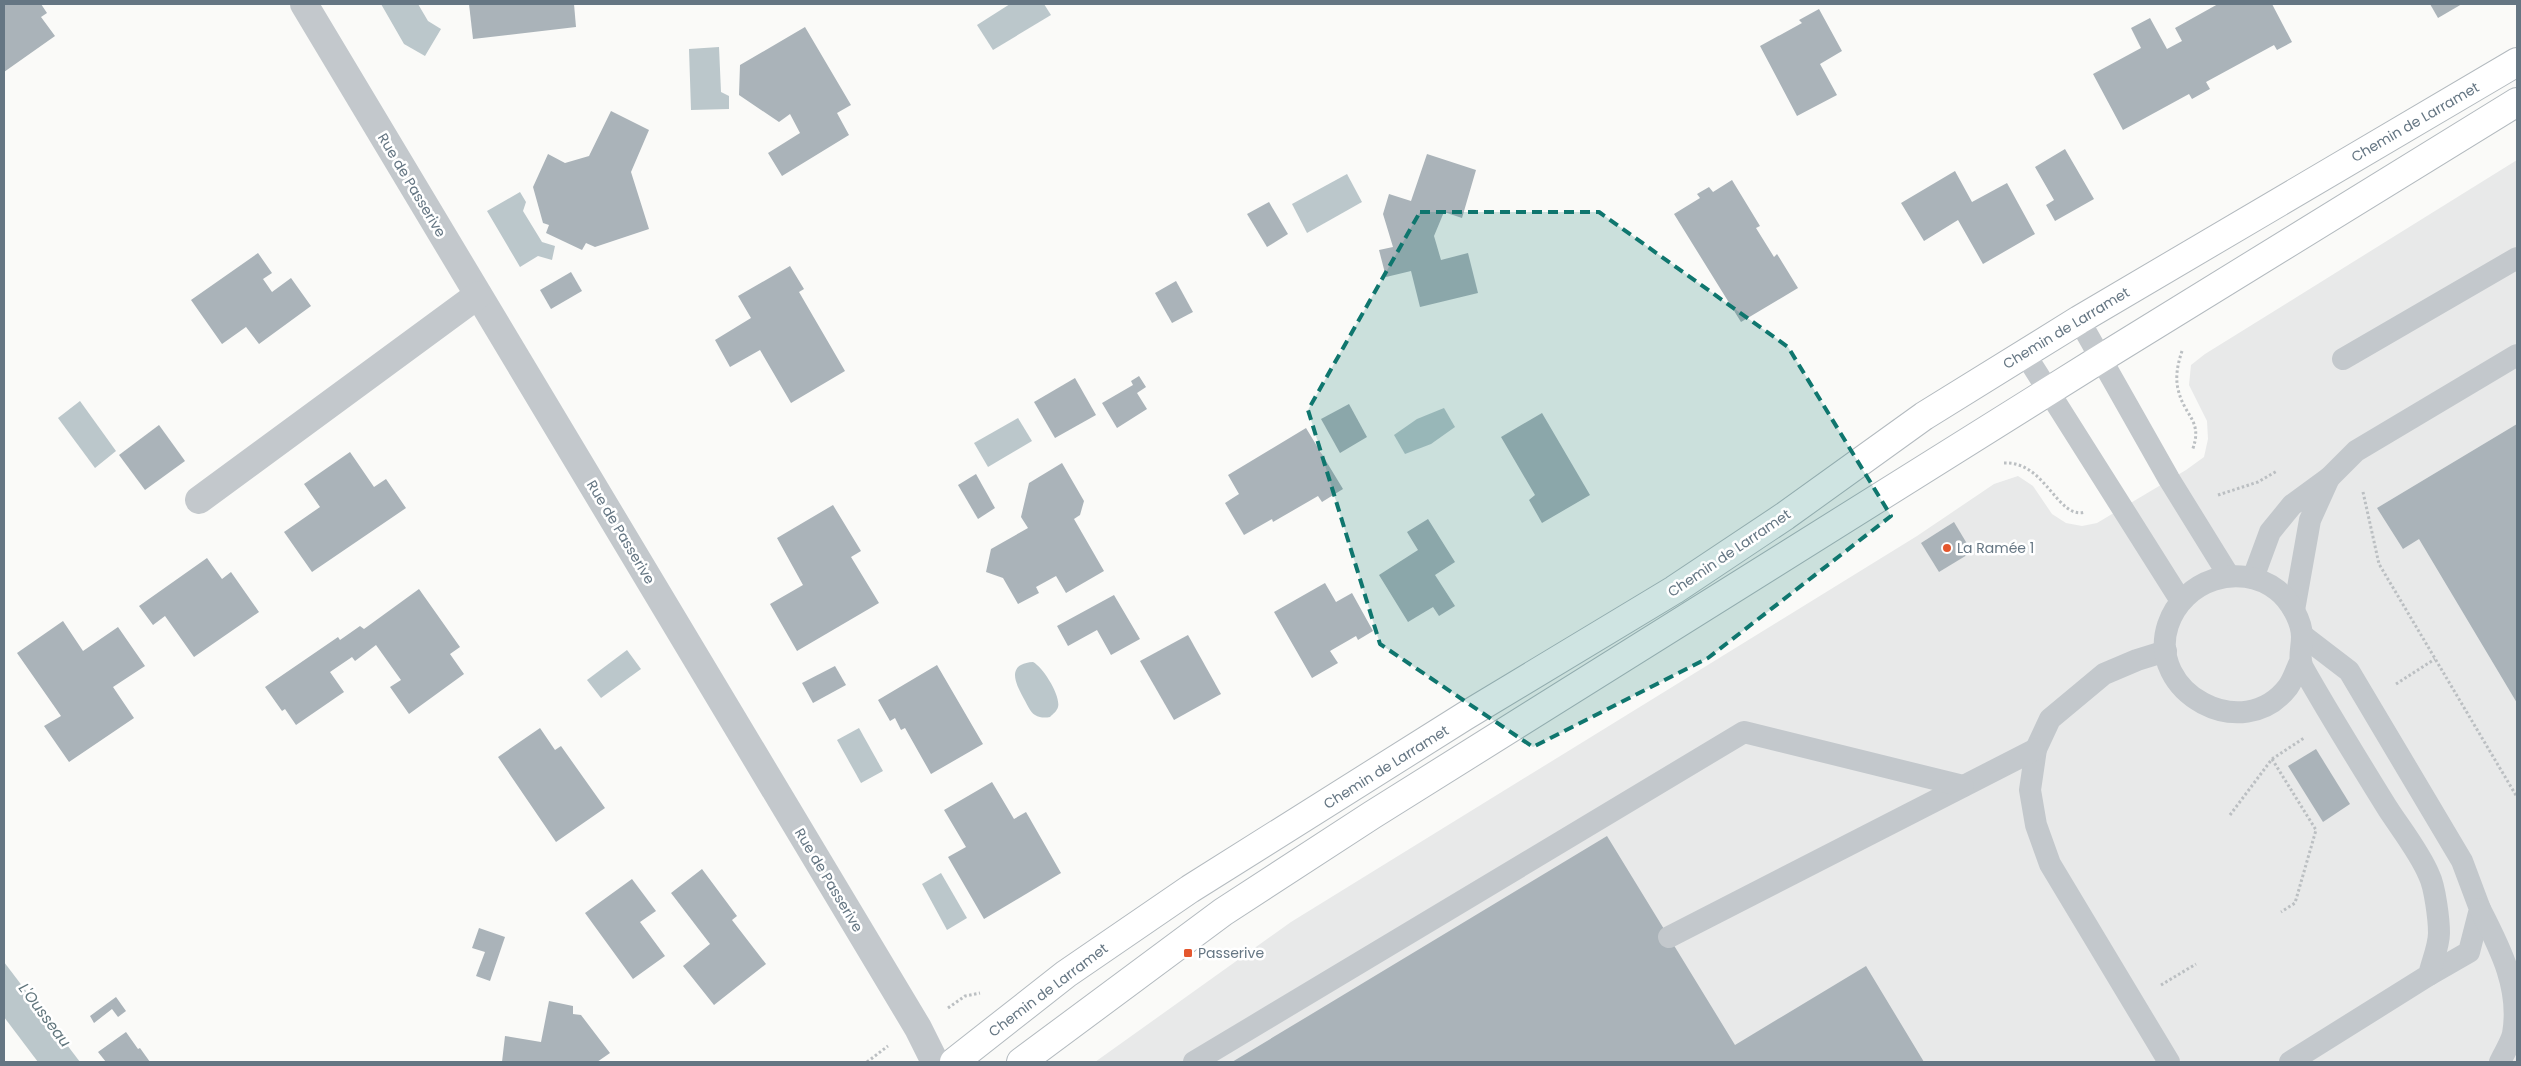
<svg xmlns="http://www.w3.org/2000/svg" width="2521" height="1066" viewBox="0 0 2521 1066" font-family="Poppins,sans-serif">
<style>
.built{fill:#e8e9e9}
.water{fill:#bbc7cb}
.building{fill:#aab3b9}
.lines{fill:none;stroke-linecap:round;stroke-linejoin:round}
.secondary-casing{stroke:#b3babf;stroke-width:30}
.path{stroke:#bbbfc2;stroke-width:3;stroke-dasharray:2.5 2.5;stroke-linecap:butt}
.lane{stroke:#c3c8cc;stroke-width:22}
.street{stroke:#c3c8cc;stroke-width:28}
.secondary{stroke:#fff;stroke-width:28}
.marked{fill:#0f766e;fill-opacity:0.2;stroke:#0f766e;stroke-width:4;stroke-dasharray:10 6;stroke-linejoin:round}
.poi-dot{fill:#e4572e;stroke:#fff;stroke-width:2}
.labels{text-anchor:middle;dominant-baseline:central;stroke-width:5;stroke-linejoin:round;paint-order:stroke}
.street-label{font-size:14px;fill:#657683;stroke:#fff}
.poi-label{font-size:14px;fill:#657683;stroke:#fff;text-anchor:start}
.water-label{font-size:15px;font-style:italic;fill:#60757c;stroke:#fff}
</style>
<rect width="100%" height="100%" fill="#fafaf8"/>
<path class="built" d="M2517 160V1062H1095L1291 922 1917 536 1994 484 2018 476 2033 486 2052 514 2066 523 2082 526 2097 523 2186 470 2204 457 2208 439 2207 421 2189 385 2191 365 2205 354Z"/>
<g class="water">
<path d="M381 4H418L428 21 441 29 425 56 404 44Z"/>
<path d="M1010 4H1044L1051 15 993 50 977 25Z"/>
<path d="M719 47 721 92 729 96V109L691 110 689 49Z"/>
<path d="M1347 174 1362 202 1307 233 1292 204Z"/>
<path d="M520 192 526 202 523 211 542 242 555 246 552 260 538 256 520 267 487 211Z"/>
<path d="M80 401 116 451 95 468 58 418Z"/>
<path d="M1444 408 1455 427 1431 444 1405 454 1394 435 1417 419Z"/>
<path d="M1018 418 1032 441 988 467 974 443Z"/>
<path d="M627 650 641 669 601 698 587 680Z"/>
<path d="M1033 662C1043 667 1061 696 1058 707 1057 711 1053 714 1050 717 1045 718 1040 718 1035 715 1030 712 1027 704 1024 699 1016 684 1005 664 1033 662Z"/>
<path d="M859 728 883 771 861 783 837 740Z"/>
<path d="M941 873 967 918 947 930 922 884Z"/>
<path d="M4 962 80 1062H38L4 1017Z"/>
</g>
<g class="building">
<path d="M4 4H41L47 13 41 17 55 36 4 72Z"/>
<path d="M469 4H574L576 27 473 39Z"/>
<path d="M2218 4H2272L2292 42 2277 50 2274 45 2206 82 2210 89 2192 99 2189 94 2123 130 2093 74 2141 48 2131 28 2150 18 2167 49 2182 41 2175 28Z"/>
<path d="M2430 4H2462L2438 18Z"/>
<path d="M1819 9 1842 51 1820 64 1837 95 1797 116 1760 46 1802 23 1799 20Z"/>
<path d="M805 27 851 105 837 113 849 135 782 176 768 153 800 133 790 114 779 122 739 95 740 65Z"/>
<path d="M611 111 649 130 631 172 649 229 595 247 586 243 582 250 546 233 549 225 543 223 533 187 548 154 565 163 589 156Z"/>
<path d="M2065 149 2094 199 2055 221 2046 205 2054 200 2035 167Z"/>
<path d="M1427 154 1476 170 1462 218 1444 212 1434 236 1441 260 1468 253 1478 293 1420 307 1411 271 1386 277 1379 250 1393 247 1383 214 1389 194 1411 201Z"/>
<path d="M1955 171 1972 202 2007 183 2035 234 1983 264 1958 220 1924 241 1901 203Z"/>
<path d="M1732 180 1760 226 1756 228 1774 257 1777 254 1798 288 1741 322 1674 214 1700 198 1697 194 1709 187 1713 192Z"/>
<path d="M1269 202 1288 234 1267 247 1247 214Z"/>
<path d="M258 253 272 273 263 279 272 292 291 278 311 306 259 344 246 327 222 344 191 300Z"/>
<path d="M790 266 804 289 799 292 845 371 791 403 760 350 730 367 715 340 751 318 738 296Z"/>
<path d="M571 272 582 291 551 309 540 290Z"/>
<path d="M1176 281 1193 312 1172 323 1155 293Z"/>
<path d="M1139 376 1146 387 1137 393 1147 409 1117 428 1102 403 1133 385 1131 381Z"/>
<path d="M1075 378 1096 415 1055 438 1034 402Z"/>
<path d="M1349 404 1367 437 1340 453 1321 419Z"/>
<path d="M1542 413 1590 495 1542 523 1529 500 1535 495 1501 437Z"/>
<path d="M2517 424V703L2419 539 2403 549 2377 508Z"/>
<path d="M159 425 185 461 145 490 119 455Z"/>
<path d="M1306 428 1343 489 1322 502 1318 496 1273 522 1272 519 1244 535 1225 503 1239 494 1228 475Z"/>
<path d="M350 452 374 487 386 479 406 508 312 572 284 532 320 507 304 484Z"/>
<path d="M1062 463 1084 501 1080 515 1074 519 1104 571 1066 593 1056 576 1036 587 1039 593 1018 604 1003 578 986 572 991 549 1028 528 1021 517 1029 483Z"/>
<path d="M976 474 995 508 978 519 958 485Z"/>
<path d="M833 505 861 551 851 557 879 603 797 651 770 604 803 585 777 538Z"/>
<path d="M1428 519 1455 562 1435 575 1455 606 1439 616 1433 607 1408 622 1379 575 1418 550 1407 532Z"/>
<path d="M1954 522 1972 552 1939 572 1921 543Z"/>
<path d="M207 558 222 579 231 572 259 612 194 657 165 616 153 625 139 606Z"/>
<path d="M1325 583 1336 602 1352 593 1373 631 1358 640 1356 636 1330 651 1338 663 1312 678 1274 612Z"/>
<path d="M419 589 460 647 450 654 464 674 409 714 390 687 401 680 376 645 355 661 352 657 330 672 344 692 296 725 285 709 282 711 265 687 338 637 340 640 360 626 364 629Z"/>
<path d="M1114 595 1140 639 1111 655 1097 630 1068 646 1057 626Z"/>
<path d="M63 621 83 651 118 627 145 666 113 687 134 718 69 762 44 726 61 716 17 653Z"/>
<path d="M1188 635 1221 694 1174 720 1140 661Z"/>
<path d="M937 665 983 744 931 774 905 728 901 730 895 718 890 721 878 700Z"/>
<path d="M835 666 846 685 813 703 802 683Z"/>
<path d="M540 728 555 750 561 746 605 808 556 842 498 757Z"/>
<path d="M2316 749 2350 804 2323 822 2288 766Z"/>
<path d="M992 782 1014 819 1026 812 1061 873 984 919 948 857 966 847 944 810Z"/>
<path d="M1607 836 1735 1045 1866 966 1924 1062H1232Z"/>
<path d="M702 869 737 916 732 920 766 964 714 1005 683 966 710 944 671 893Z"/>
<path d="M632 879 656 911 640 922 665 956 633 979 585 913Z"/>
<path d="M479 928 505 937 490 981 476 976 485 952 472 948Z"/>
<path d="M116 997 126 1011 118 1017 112 1009 94 1023 90 1016Z"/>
<path d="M549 1001 573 1006V1014L581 1015 610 1053 597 1062H502L505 1036 541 1042Z"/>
<path d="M126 1032 138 1049 140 1048 150 1062H106L98 1052Z"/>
</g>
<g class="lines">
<defs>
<g id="secondary">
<path d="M954 1062 1066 974 1190 889 1465 716 1674 590 1785 516 1924 416 2079 320 2517 62"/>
<path d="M1021 1062 1223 912 1372 815 2100 359 2517 102"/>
</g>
</defs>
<use href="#secondary" class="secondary-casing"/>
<g class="path">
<path d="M2182 351C2178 363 2175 376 2178 389 2184 417 2204 420 2192 451"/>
<path d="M2004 463C2046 461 2057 520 2085 512"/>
<path d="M2363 492 2379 564 2517 797"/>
<path d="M2218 495 2258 482 2277 471"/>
<path d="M2396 684 2435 659"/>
<path d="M2272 759 2316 830 2295 903 2281 912"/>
<path d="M2230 815 2272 759 2304 738"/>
<path d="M2161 985 2196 964"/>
<path d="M948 1008 965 996 980 993"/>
<path d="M867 1062 888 1046"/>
</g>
<g class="lane">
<path d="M2079 320 2169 479 2229 576"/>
<path d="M2025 354 2181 601"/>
<path d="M2343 359 2517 258"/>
<path d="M2329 478 2356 451 2517 355"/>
<path d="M2253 578 2270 532 2292 505 2329 478 2310 520 2294 610"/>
<path d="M2302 635 2349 671 2462 861 2480 909 2469 952 2429 975"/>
<path d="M2166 651 2137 660 2104 674 2050 719 2036 749 2030 790 2036 825 2050 864 2169 1062"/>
<path d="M2480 909C2500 948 2521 988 2513 1034 2511 1043 2504 1053 2500 1062"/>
<path d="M1669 937 2036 749"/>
<path d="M1194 1062 1744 732 1963 786"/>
<path d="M2290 1062 2429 975C2432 962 2439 946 2439 933 2439 920 2435 887 2429 875 2420 853 2401 829 2388 809 2359 762 2330 716 2303 668 2298 658 2302 648 2302 637 2302 621 2290 600 2277 590 2239 561 2183 580 2168 625 2146 692 2243 746 2288 687 2293 680 2296 670 2300 662"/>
</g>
<g class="street">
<path d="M304 4 918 1028 935 1062"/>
<path d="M199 500 478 295"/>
</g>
<use href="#secondary" class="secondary"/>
</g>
<path class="marked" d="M1420 212H1599L1788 347 1891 516 1708 658 1533 747 1380 644 1308 410Z"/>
<g class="poi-dot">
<circle cx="1947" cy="548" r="5"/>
<rect x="1183" y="948" width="10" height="10" rx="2.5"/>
</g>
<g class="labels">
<g class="street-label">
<text transform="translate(2415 122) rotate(-30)">Chemin de Larramet</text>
<text transform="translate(412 185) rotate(59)">Rue de Passerive</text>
<text transform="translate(2066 328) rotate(-31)">Chemin de Larramet</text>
<text transform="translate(621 532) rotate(59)">Rue de Passerive</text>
<text transform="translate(1729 553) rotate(-34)">Chemin de Larramet</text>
<text transform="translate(1386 767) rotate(-32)">Chemin de Larramet</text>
<text transform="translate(829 880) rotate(59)">Rue de Passerive</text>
<text transform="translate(1048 990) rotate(-37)">Chemin de Larramet</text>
</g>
<g class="poi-label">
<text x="1957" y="548">La Ramée 1</text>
<text x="1198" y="953">Passerive</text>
</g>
<g class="water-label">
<text transform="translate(45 1015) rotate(53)">L'Ousseau</text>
</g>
</g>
<rect width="2521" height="1066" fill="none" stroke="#657683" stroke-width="10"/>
</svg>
